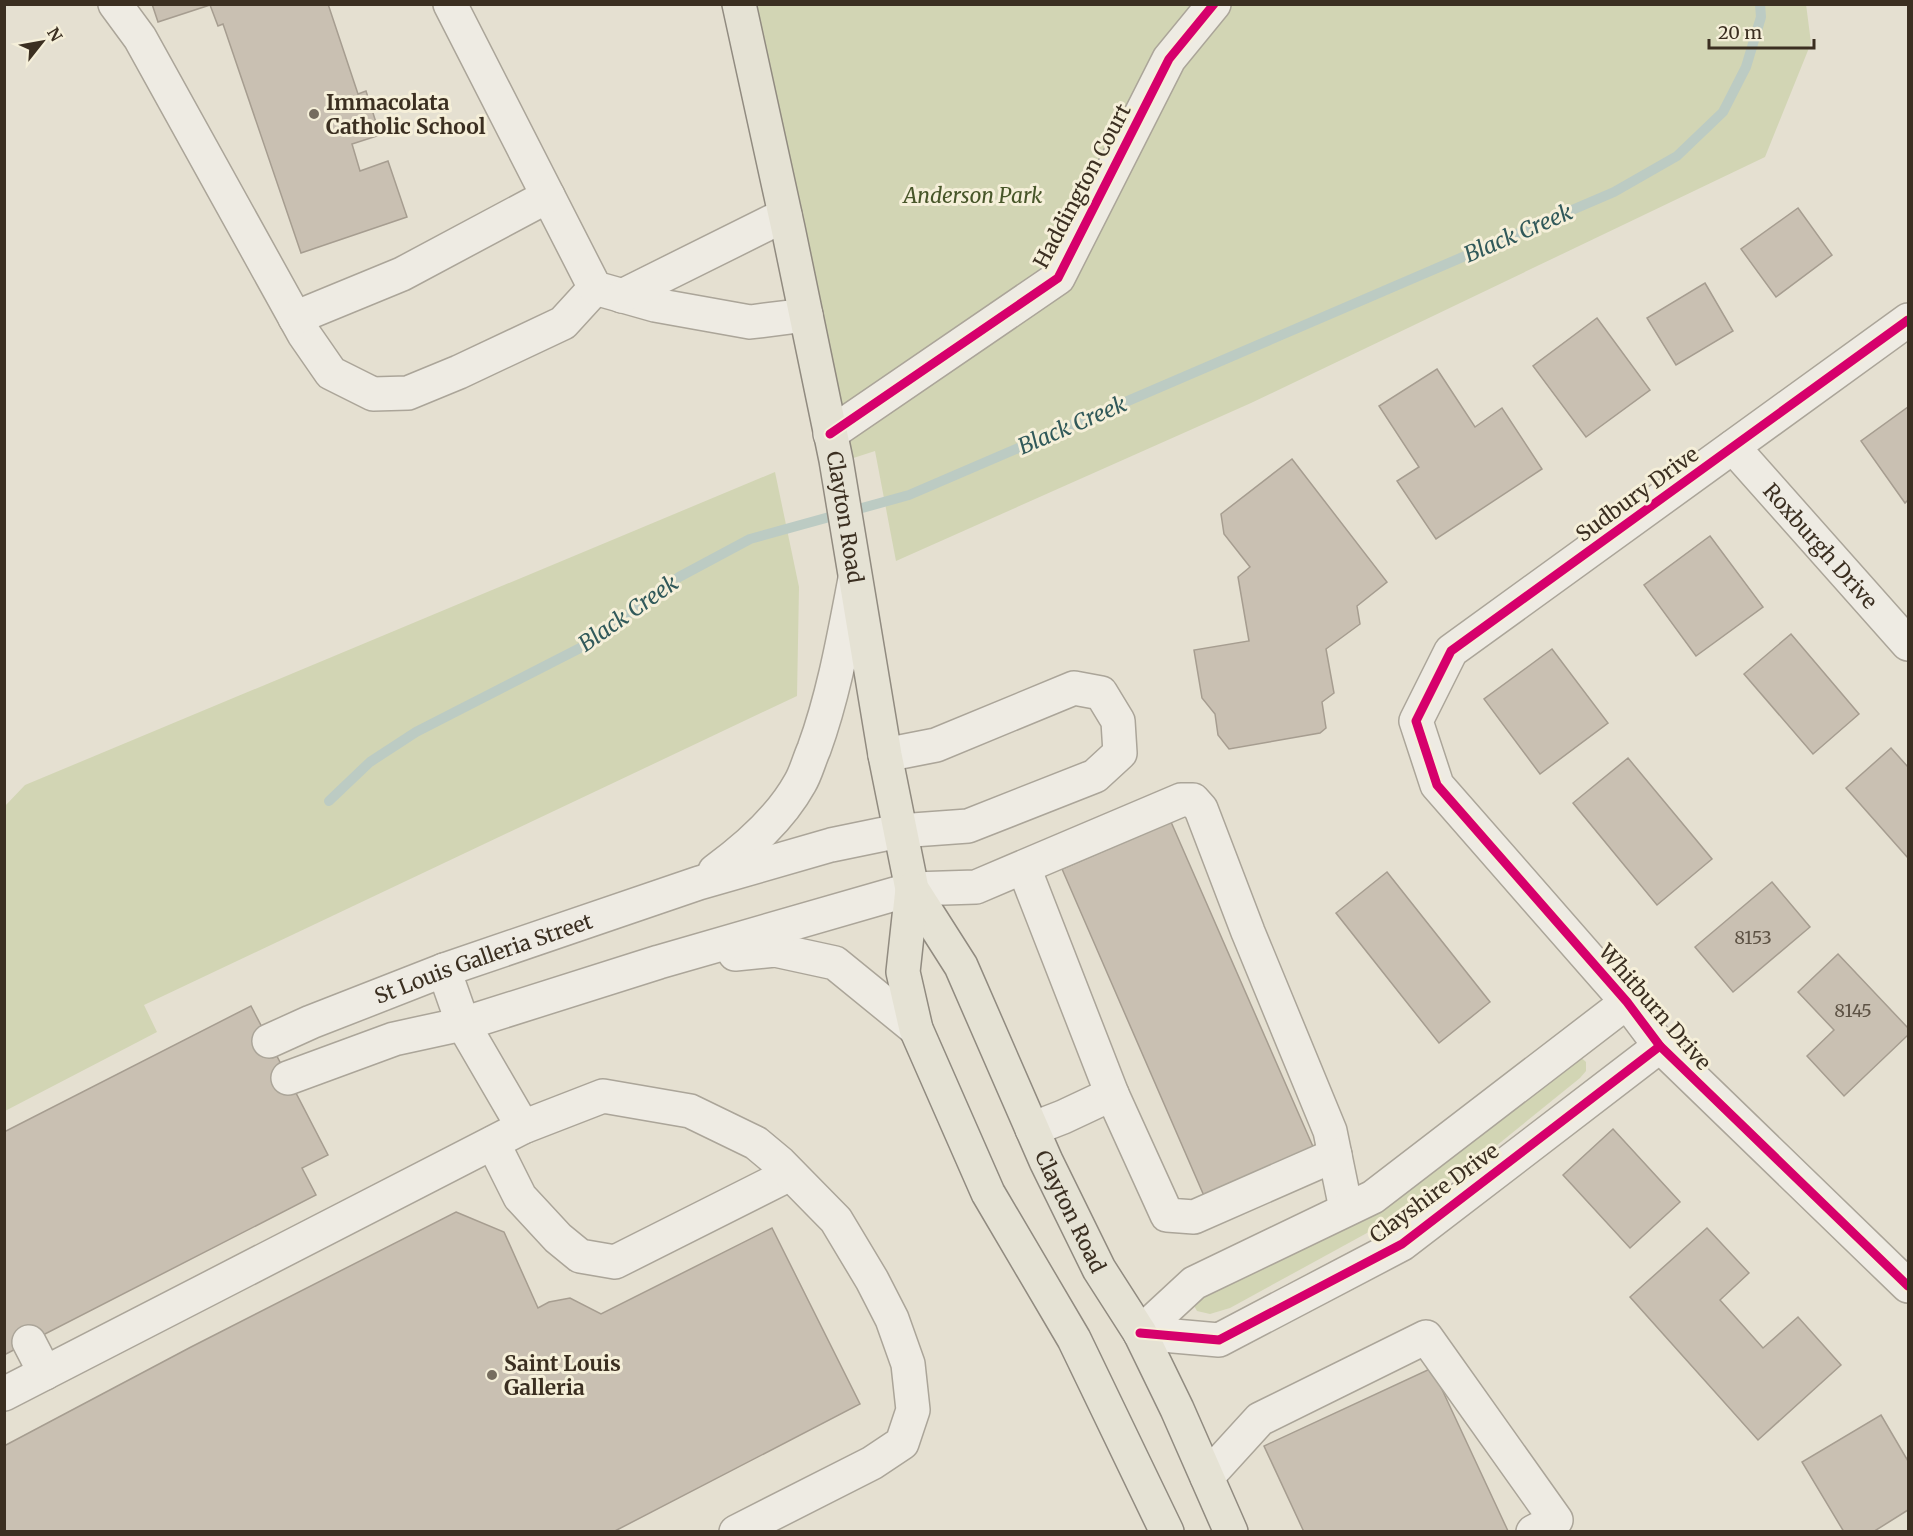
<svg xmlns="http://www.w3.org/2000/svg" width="1913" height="1536" viewBox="0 0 1913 1536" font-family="Merriweather,serif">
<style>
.green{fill:#d2d5b4}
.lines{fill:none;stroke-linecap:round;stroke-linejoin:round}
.stream{stroke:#bccbc3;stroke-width:10}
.building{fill:#c9c0b2;stroke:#a69d90;stroke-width:1.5}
.minor-casing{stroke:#aba599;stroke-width:36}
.major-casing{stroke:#918b80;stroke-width:36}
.minor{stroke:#eeebe3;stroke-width:33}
.major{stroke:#e5e2d4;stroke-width:33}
.cycleway-casing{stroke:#f5efd9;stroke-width:13}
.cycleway{stroke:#d6006c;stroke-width:9}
.poi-dot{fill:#766d5f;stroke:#f5efd9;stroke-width:2}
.labels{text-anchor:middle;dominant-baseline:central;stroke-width:6;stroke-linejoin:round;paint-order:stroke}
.number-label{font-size:18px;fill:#5e5345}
.poi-label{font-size:21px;font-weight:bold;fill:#3b2f21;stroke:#f5efd9;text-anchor:start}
.street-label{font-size:21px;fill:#3b2f21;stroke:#f5efd9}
.park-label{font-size:21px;font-style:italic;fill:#475629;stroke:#f5efd9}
.water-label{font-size:22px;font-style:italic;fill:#31595a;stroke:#f5efd9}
</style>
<rect width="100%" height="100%" fill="#e5e0d1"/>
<g class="green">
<path d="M1806 4 1811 43 1765 157 1251 403 896 561 875 451 835 464 740 5Z"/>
<path d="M775 472 799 587 797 696 144 1005 157 1032 5 1111V806L25 785Z"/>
<path d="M1577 1054 1586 1062V1071L1580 1078 1480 1159 1398 1216 1230 1308 1210 1314 1197 1311 1193 1304 1195 1295Z"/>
</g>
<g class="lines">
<path class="stream" d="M329 801 370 762 416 732 586 645 679 577 750 539 909 495 1614 192 1677 156 1723 112 1746 67 1761 17 1760 4"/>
</g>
<g class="building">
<path d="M152 4H328L358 94 366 91 380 135 352 144 360 171 388 161 407 217 301 253 223 24 218 26 210 5 158 22Z"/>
<path d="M1798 208 1832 255 1776 297 1741 249Z"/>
<path d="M1705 283 1733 331 1676 365 1647 318Z"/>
<path d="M1597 318 1650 390 1586 437 1533 366Z"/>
<path d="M1437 369 1475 427 1502 408 1542 469 1436 539 1397 481 1419 467 1379 406Z"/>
<path d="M1908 407V500L1905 503 1861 441Z"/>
<path d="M1292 459 1387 582 1357 606 1360 624 1326 649 1334 693 1322 702 1326 728 1320 733 1229 749 1218 735 1215 714 1202 698 1194 650 1249 641 1238 577 1250 567 1224 534 1221 514Z"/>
<path d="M1710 536 1763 607 1696 656 1644 585Z"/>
<path d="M1791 634 1859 714 1813 754 1744 674Z"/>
<path d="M1552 649 1608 723 1540 774 1484 699Z"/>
<path d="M1891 748 1908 767V858L1846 788Z"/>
<path d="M1628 758 1712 859 1657 905 1573 803Z"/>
<path d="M1171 822 1318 1158 1208 1205 1062 869Z"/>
<path d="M1387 872 1490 1002 1439 1043 1336 913Z"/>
<path d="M1772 882 1810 927 1733 992 1695 947Z"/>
<path d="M1838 954 1908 1028V1035L1844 1096 1807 1056 1834 1030 1798 992Z"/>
<path d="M251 1006 328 1155 302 1168 316 1195 4 1355V1132Z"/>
<path d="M1613 1129 1680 1202 1630 1248 1563 1175Z"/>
<path d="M456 1212 504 1232 538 1308 549 1302 570 1298 601 1314 772 1228 860 1404 613 1532H4V1446L191 1347Z"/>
<path d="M1707 1228 1749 1273 1720 1300 1763 1348 1798 1317 1841 1365 1758 1440 1630 1297Z"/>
<path d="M1432 1368 1508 1531 1304 1532 1264 1446Z"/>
<path d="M1881 1415 1908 1461V1510L1873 1532H1844L1802 1462Z"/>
</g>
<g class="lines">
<defs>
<g id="minor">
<path d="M115 4 140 38 304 334 331 373 373 394 408 393 459 372 563 323 595 288"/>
<path d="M450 4 595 288 655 305 750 322 806 315"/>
<path d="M622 296 785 215"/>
<path d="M295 318 402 274 548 196"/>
<path d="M1908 320 1451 651 1416 721 1437 785 1627 1002 1660 1046 1908 1286"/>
<path d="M830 434 1058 278 1169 59 1214 4"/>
<path id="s1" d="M1733 447 1908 644"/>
<path d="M1024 868 1112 1094 1063 1117 1032 1129"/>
<path d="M715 871C748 847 780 819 800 783 806 773 809 760 814 749 834 694 844 636 855 579"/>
<path d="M735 954 775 950 835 963 916 1029"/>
<path d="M444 970 463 1024 523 1127"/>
<path id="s2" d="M269 1041 311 1022 444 970 699 883 831 845 899 831 968 826 1095 776 1120 753 1118 721 1101 693 1074 688 936 745 885 755"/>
<path d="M288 1078 394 1039 463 1024 659 962 912 889 976 887 1181 800H1193L1201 809 1248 932 1330 1131 1346 1209"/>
<path d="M1112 1094 1167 1215 1194 1217 1335 1155"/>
<path d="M493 1143 520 1197 558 1238 580 1256 615 1262 790 1174"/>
<path d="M1140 1333 1219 1340 1402 1244 1660 1046"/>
<path d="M1140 1333 1194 1283 1373 1197 1627 1002"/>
<path d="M29 1342 45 1373"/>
<path d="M4 1394 523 1127 603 1096 690 1111 756 1143 780 1163 836 1220 872 1280 892 1319 908 1364 913 1410 902 1443 872 1463 736 1532"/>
<path d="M1207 1477 1260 1419 1426 1337 1556 1520 1533 1532"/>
</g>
<g id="major">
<path id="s3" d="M739 4 788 228 836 460 885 755 912 889 961 966 1046 1161 1099 1269 1140 1333 1177 1409 1231 1532"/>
<path d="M912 889 903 972 916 1029 988 1193 1074 1339 1167 1532"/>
</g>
</defs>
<use href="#minor" class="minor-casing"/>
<use href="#major" class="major-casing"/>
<use href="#minor" class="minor"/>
<use href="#major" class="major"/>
<defs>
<g id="cycleway">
<path d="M1908 320 1451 651 1416 721 1437 785 1627 1002 1660 1046 1908 1286"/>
<path d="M830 434 1058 278 1169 59 1214 4"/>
<path d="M1140 1333 1219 1340 1402 1244 1660 1046"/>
</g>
</defs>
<use href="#cycleway" class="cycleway-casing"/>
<use href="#cycleway" class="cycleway"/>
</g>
<g class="poi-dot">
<circle cx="314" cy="114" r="6"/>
<circle cx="492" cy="1375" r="6"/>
</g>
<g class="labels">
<g class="number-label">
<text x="1753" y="937">8153</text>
<text x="1853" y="1010">8145</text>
</g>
<g class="poi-label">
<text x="326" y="102">Immacolata<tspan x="326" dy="24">Catholic School</tspan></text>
<text x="504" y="1363">Saint Louis<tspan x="504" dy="24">Galleria</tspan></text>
</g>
<g class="street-label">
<text transform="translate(1082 186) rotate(-62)">Haddington Court</text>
<text transform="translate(1637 494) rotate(-36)">Sudbury Drive</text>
<text stroke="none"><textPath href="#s3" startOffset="524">Clayton Road</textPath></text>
<text stroke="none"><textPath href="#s1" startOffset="132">Roxburgh Drive</textPath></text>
<text stroke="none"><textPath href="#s2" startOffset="230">St Louis Galleria Street</textPath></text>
<text transform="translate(1655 1007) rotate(49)">Whitburn Drive</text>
<text transform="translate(1434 1193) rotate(-36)">Clayshire Drive</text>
<text stroke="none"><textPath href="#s3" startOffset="1262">Clayton Road</textPath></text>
</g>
<g class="park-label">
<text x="973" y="195">Anderson Park</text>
</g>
<g class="water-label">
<text transform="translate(1518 233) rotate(-23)">Black Creek</text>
<text transform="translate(1072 425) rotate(-23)">Black Creek</text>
<text transform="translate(628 613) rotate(-35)">Black Creek</text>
</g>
</g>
<rect width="1913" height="1536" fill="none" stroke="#3b2f21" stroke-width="12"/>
<g transform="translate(42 42) rotate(59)" stroke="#f5efd9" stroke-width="4.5" paint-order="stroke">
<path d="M0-4.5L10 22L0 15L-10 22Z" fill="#3b2f21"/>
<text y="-9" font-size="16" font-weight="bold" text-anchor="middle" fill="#3b2f21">N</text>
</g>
<path d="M1709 39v9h105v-9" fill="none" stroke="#3b2f21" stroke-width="3"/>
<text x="1718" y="39" font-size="18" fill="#3b2f21" stroke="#f5efd9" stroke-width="4.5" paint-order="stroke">20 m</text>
</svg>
